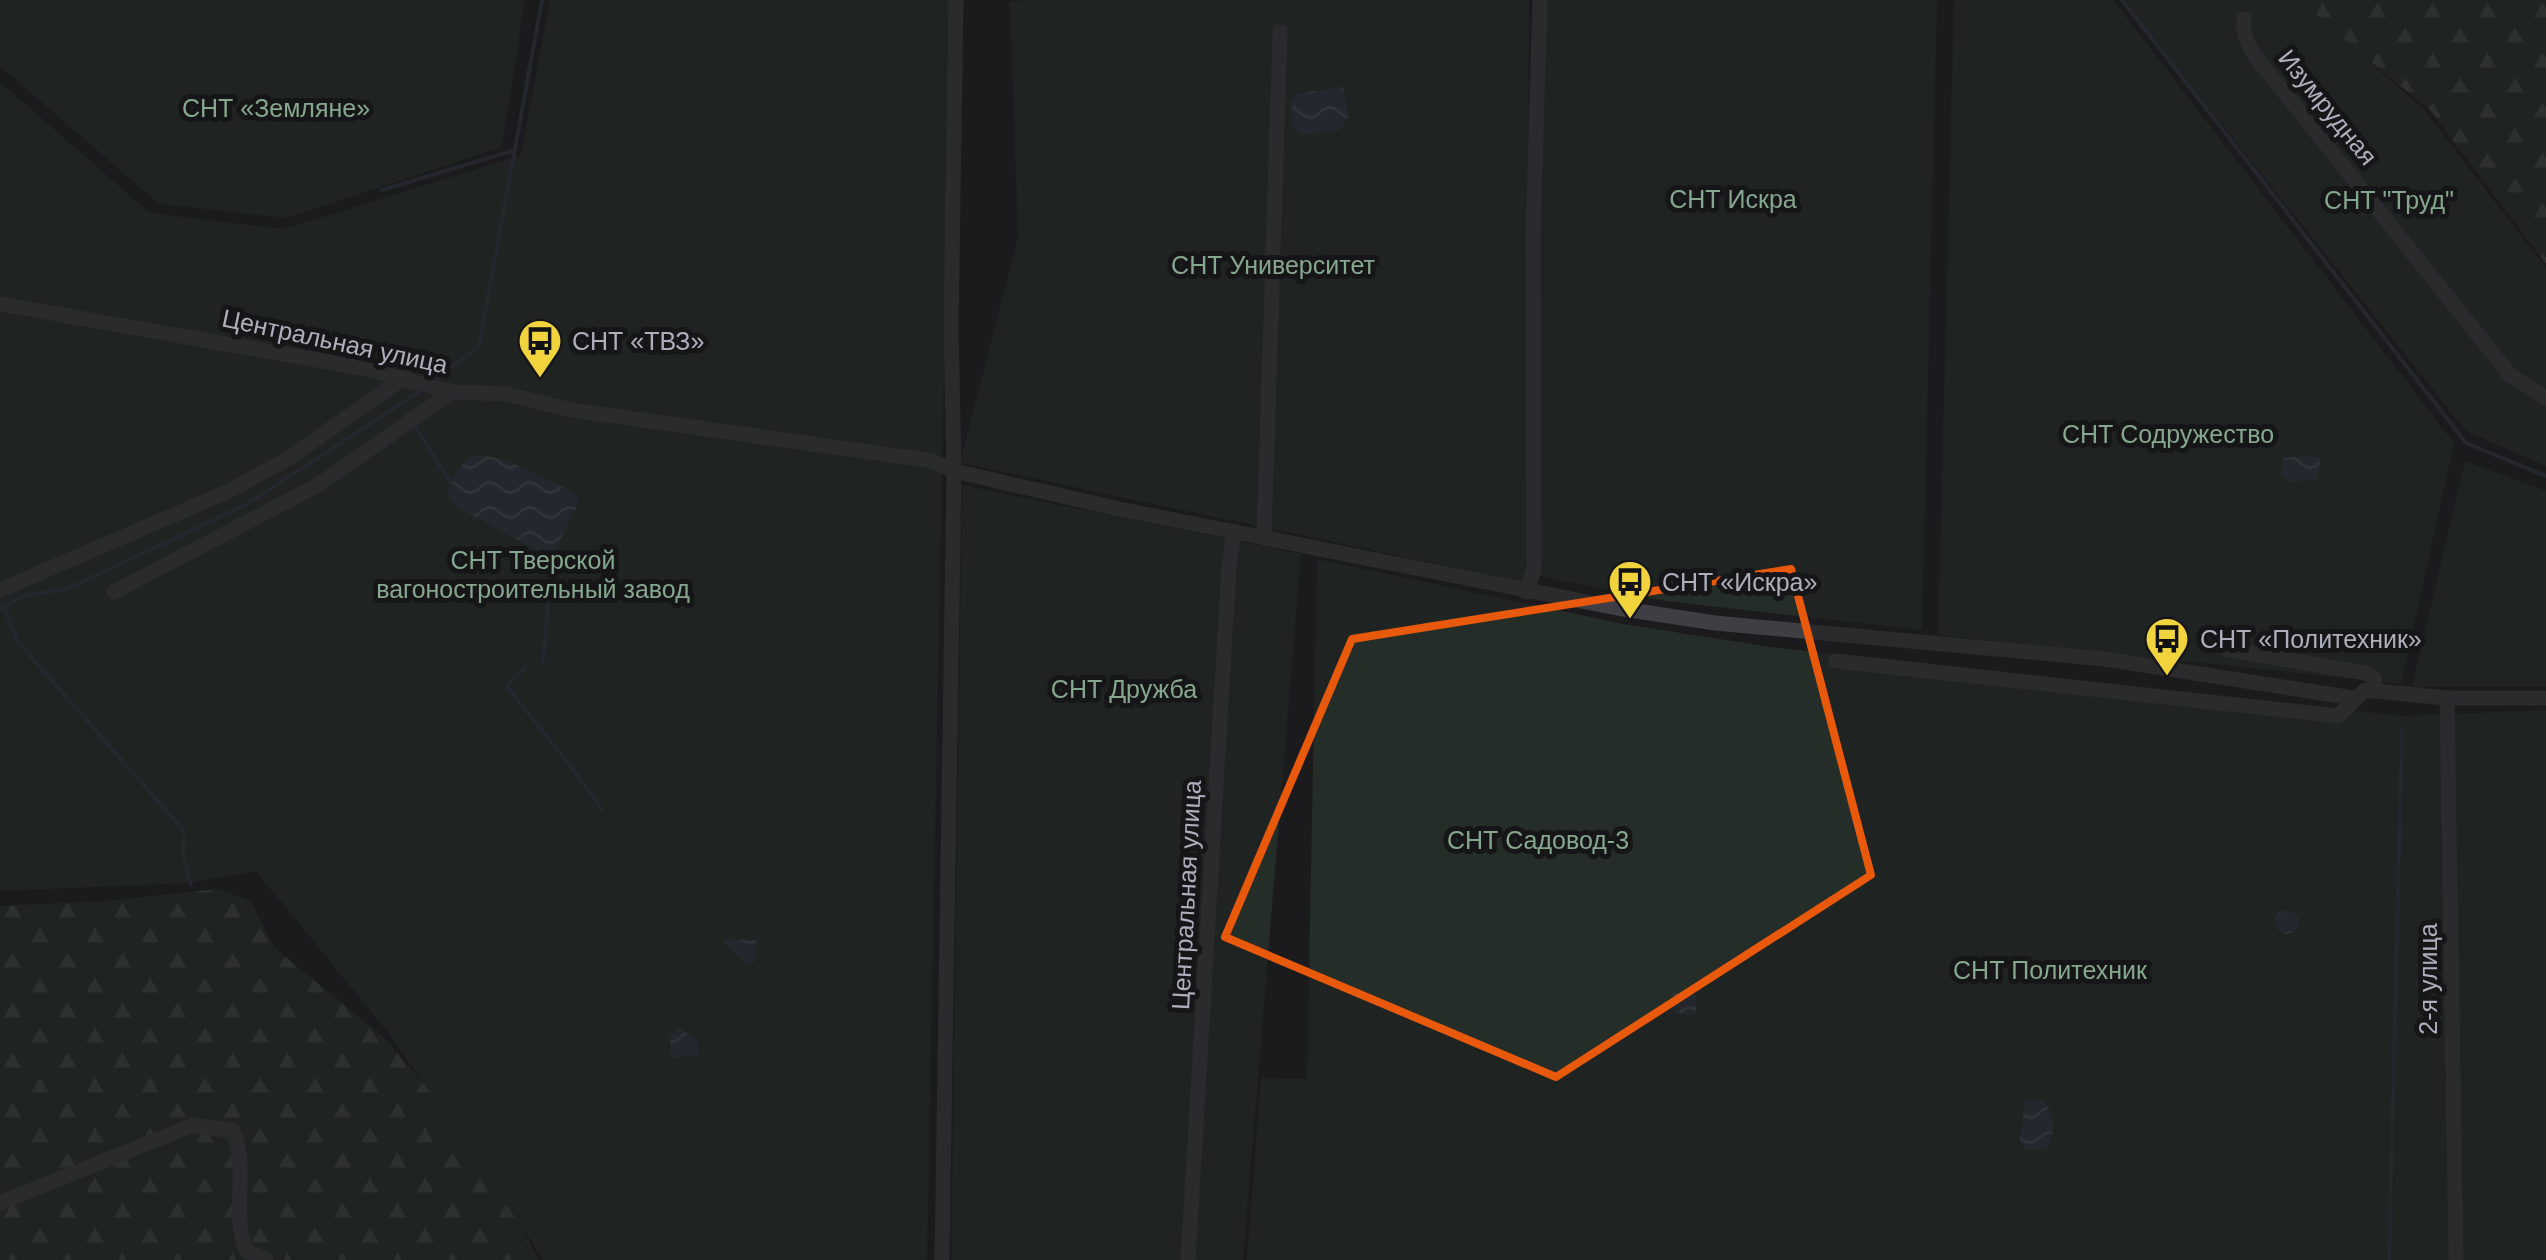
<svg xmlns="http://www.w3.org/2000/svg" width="2546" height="1260" viewBox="0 0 2546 1260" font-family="Arial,sans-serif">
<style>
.forest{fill:url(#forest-firs)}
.green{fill:#242d27}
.water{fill:url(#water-waves)}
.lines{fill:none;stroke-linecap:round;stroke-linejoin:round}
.stream{stroke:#303741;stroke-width:4}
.minor{stroke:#3e3e44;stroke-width:15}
.marked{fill:none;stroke:#e8590c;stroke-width:8;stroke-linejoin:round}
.labels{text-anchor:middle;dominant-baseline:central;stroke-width:10;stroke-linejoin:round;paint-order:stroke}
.street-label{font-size:25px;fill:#adafbc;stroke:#161618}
.park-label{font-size:25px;fill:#85a78d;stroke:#161618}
.poi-label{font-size:25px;fill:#adafbc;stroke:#161618;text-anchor:start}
</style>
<defs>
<pattern id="forest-firs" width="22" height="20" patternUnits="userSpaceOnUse" patternTransform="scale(2.5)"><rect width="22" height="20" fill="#242d27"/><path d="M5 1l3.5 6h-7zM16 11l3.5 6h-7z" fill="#414944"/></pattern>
<pattern id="water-waves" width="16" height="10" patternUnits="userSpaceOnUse" patternTransform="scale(2.5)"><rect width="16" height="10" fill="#303741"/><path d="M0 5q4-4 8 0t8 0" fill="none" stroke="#4b515a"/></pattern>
</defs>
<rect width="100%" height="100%" fill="#1b1b1d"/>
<g class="forest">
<path d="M2295 0H2546V264L2430 110Z"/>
<path d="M217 889 250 901 275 948 383 1037 474 1141 539 1260H0V906L105 901Z"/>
</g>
<g class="green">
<path d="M0 0H525L502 147 287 218 159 204 0 66Z"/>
<path d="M550 0H951L927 1260H544L391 1036 256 871 191 883 0 891V82L150 213 284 229 521 155Z"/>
<path d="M1025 0H1529L1527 583 960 463 1018 238 1010 2Z"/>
<path d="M1534 0H1937L1922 630 1666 601 1538 576Z"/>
<path d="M1954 0H2113L2454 443 2401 684 1938 635Z"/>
<path d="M2123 0H2300L2425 111 2546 268V466L2466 431Z"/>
<path d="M2465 461 2546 491V687H2412Z"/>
<path d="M962 485 1301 554 1243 1260H951Z"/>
<path d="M1317 559 1623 624 1771 647 2402 716 2546 710V1260H1247L1261 1078 1307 1079Z"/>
</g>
<g class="water">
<path d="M1343 87 1348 118 1340 130 1304 135 1293 129 1291 102 1296 94Z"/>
<path d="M470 455C507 454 542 478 575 493L579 503 552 558 454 506 448 495 450 482Z"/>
<path d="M2308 456 2321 458 2317 479 2292 482 2281 476 2284 458Z"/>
<circle cx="2287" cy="922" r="12"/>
<path d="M725 939 756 940 755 962 748 965 723 943Z"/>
<path d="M1692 992 1696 995V1015L1675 1013 1673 993Z"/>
<path d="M679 1027 698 1042 699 1055 671 1058 670 1036Z"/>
<path d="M2025 1101H2043C2057 1115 2055 1133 2047 1149L2024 1150 2020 1140Z"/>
</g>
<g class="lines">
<g class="stream">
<path d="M2122 0 2466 443 2546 476"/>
<path d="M382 190 515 150"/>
<path d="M435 379 479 347 542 0"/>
<path d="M413 423 450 482"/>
<path d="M4 607 18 642 184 831 183 855 191 885"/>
<path d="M0 609 26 595 67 589 247 504 419 392"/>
<path d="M543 661 552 558"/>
<path d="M526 667 507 686C537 727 573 765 602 810"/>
<path d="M2389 1260 2402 730"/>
</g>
<g class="minor">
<path d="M2244 19C2240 46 2267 70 2283 91L2510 375 2546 398"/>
<path d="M0 304 362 368 452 392 505 394 572 410 933 461 954 471 1119 509 1617 608 1715 623 2105 659 2353 698"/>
<path d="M1264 538 1280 32"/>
<path d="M0 590 227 492 289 458 405 377"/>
<path d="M114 592 318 485 452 392"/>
<path d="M1526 592 1534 570 1533 237 1540 0"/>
<path d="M2220 642 2228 650 2366 673 2374 678V691"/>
<path d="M1836 661 2338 716 2365 690 2447 698H2546"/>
<path d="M2447 698 2456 1260"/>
<path d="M0 1203 193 1125 233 1131C249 1169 231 1211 246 1250L266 1260"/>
<path d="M942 1260 954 471 951 328 956 0"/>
<path d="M1188 1260 1229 567 1234 532"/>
</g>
</g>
<path d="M0 0H2546V1260H0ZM1791 569 1871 875 1556 1077 1225 937 1352 639Z" fill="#1b1b1d" fill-opacity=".55" fill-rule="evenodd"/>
<path class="marked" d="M1791 569 1871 875 1556 1077 1225 937 1352 639Z"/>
<defs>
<symbol id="bus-pin" viewBox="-11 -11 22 30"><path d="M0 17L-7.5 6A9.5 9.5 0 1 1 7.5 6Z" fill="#f1d33e" stroke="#161618"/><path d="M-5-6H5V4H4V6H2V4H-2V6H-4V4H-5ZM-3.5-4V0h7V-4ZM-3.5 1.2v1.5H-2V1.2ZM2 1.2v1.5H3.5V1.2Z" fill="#111"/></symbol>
</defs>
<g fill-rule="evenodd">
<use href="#bus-pin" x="515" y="316" width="50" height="68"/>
<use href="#bus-pin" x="1605" y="557" width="50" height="68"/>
<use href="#bus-pin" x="2142" y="614" width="50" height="68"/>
</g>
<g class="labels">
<g class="street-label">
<text transform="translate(2328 107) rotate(51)">Изумрудная</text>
<text transform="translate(335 341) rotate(12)">Центральная улица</text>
<text transform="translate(1186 895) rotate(-87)">Центральная улица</text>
<text transform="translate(2428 979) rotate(-90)">2-я улица</text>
</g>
<g class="park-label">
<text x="276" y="108">СНТ «Земляне»</text>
<text x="1733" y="199">СНТ Искра</text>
<text x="2389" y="200">СНТ "Труд"</text>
<text x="1273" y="265">СНТ Университет</text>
<text x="2168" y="434">СНТ Содружество</text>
<text x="533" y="560">СНТ Тверской<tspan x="533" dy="29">вагоностроительный завод</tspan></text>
<text x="1124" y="689">СНТ Дружба</text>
<text x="1538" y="840">СНТ Садовод-3</text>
<text x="2050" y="970">СНТ Политехник</text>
</g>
<g class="poi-label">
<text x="572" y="341">СНТ «ТВЗ»</text>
<text x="1662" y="582">СНТ «Искра»</text>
<text x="2200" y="639">СНТ «Политехник»</text>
</g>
</g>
</svg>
